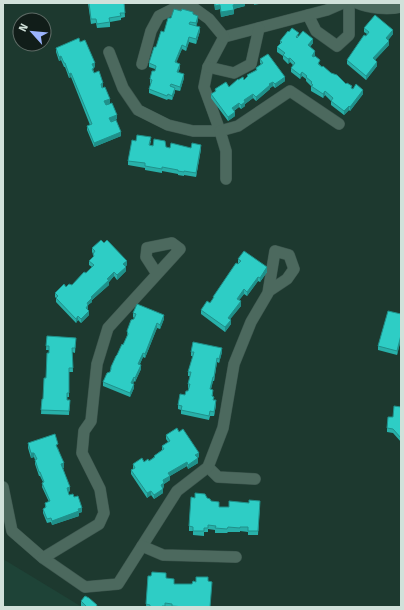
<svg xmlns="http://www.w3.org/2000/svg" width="404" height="610" viewBox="0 0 404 610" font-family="'Fira Sans',sans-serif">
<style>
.built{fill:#1e4337}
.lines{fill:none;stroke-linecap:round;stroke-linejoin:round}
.street-casing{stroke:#3d564e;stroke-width:12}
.street{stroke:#4c695e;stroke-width:11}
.wall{fill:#28b0a9}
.shaded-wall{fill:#20908a}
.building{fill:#2ecdc5;stroke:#20908a}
</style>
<rect width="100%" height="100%" fill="#1d392f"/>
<path class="built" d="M3 559 82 607H3Z"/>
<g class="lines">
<defs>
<g id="street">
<path d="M357 3C369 8 387 10 401 7"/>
<path d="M308 15 316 31 337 46 349 35V3"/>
<path d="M109 52 123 88 138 110 168 125 193 131H220L204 87 208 67 224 37 327 10 343 3"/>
<path d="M142 64 151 31 159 16 179 6H191L209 19 224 37"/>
<path d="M208 67 234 73 251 64 259 28"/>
<path d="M226 179V151L220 131 238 126 290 91 339 124"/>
<path d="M208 467 218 477 255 479"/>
<path d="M3 487 12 531 43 558 85 587 118 584 177 491 208 467 223 428 234 364 251 322 268 293 275 251 289 255 294 269 287 279 269 291"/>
<path d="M142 546 163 555 236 557"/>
<path d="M43 558 99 524 104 513 100 489 82 453 84 431 91 421 97 364 108 328 180 249 172 243 147 248 146 257 157 274"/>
</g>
</defs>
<use href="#street" class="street-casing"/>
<use href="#street" class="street"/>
</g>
<g class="wall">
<path d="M88 3H124L125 17 121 18V20L110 22V27L97 28 96 23 91 24Z"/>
<path d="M214 3H245V6L234 9V14L221 17 220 9 215 10Z"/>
<path d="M193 14 198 20 196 26 200 31 196 44 189 42 186 51 182 49 176 62 180 68 178 72 184 78 180 91 175 90V92L172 100 168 99 167 100 149 93V89L151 84 150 83V79L155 71V69L149 67V63L156 47 171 18Z"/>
<path d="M364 28 393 34 388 40 389 45 375 60 377 66 366 80 347 64V60L367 34 364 32Z"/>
<path d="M289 32 299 36 313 43 310 47 315 55 314 57 320 65 351 88 363 94 350 111 349 110 344 115 331 105V101L325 95 323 98 311 91V86L306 81V79L302 76 300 79 291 72V68L293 65 290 62 288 64 283 59V56L277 52V47L280 45V41Z"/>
<path d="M80 42 95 67 93 68 94 73 103 87 110 103 106 105 117 119 111 122 121 136 94 147 87 130V126L90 125 71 77 69 78 65 67H64L61 60 59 61 56 52V48Z"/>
<path d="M260 59 285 81 275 88 273 86 270 88V89L256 101 253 98 245 104V106L241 109 239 107 234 111 235 116 228 121 211 98V94L215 92V89L229 87 238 80H244L247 77V75L256 70V68L261 64 260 63Z"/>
<path d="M136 141H151L150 145 170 148H191L201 149 196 177 184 175V176L178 175V174L162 171V173L145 170V168L128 165V161Z"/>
<path d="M92 248 127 265 126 266V271L117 280 114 276 109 282V285L92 300V302L88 305V310L89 315 81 323 78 320 76 323 56 302V298L55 297V293L66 287 72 285 92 267 89 265V261L93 257V254L92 252Z"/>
<path d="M238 259 267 272 260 282 258 281 247 296 244 294 239 300 241 306 230 319 231 324 225 332 201 314V310L210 303 213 299V297L239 263H238Z"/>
<path d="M133 313 164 319 160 329 157 328 145 358 143 357 140 364 141 369 135 382 134 381 133 384 134 388 130 397 103 386V382L110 372 111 367 123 345 127 336V331L134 318 133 317Z"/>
<path d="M401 314V339L397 355 378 350V346Z"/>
<path d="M47 336 76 338 75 353 72 352 73 372H69V397H67V400H70L69 415 41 414 42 399H43L49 353V350H46Z"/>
<path d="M191 352H222L219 363 217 362 214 381H213L211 389 213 394 212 396 216 405 214 416H210L209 420 181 414V410L178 409V405L185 395 188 391 189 388H188V384L190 376H188V372L193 356H191Z"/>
<path d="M401 407V442L393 433 387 432V428L393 417Z"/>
<path d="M179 432 199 457 197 458 198 463 188 469 187 466 170 476V480L164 484V487L163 488V493L154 499 151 495 147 498 131 474V470L133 469V464L149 461 154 457V456L162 450V446L168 442 166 439V435Z"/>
<path d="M28 443 58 448 64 468H63L70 491 68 492 69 495 74 497 82 512 79 513V516L52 525 51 522 47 523 43 513V509L45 508V503L49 502 42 487 43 482 40 476H39L35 464V460L34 457 31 458 28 448Z"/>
<path d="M207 498 219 507H229L260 505 258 535H248V532L240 531V532H228L227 533H215V530L208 529V532H204V536L193 535V531H189V526Z"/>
<path d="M148 576 166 578 174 584H192L196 582 208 581 210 607H146Z"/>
<path d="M81 601 97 607H82L81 606Z"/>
</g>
<g class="shaded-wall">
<path d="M240 3H245V6L233 9V5Z"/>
<path d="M254 3H264L254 5Z"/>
<path d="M220 5V9L215 10V6Z"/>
<path d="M234 10V14L221 17V12Z"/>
<path d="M198 16V20L196 28V23Z"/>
<path d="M200 27V31L196 44V39Z"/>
<path d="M393 30V34L386 43V38Z"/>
<path d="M189 37V42L186 51V47Z"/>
<path d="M313 39V43L308 49V45Z"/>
<path d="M389 41V45L373 62V58Z"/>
<path d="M182 45V49L175 66V62Z"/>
<path d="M315 51V55L312 60V56Z"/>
<path d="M61 56V60L59 61V57Z"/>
<path d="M290 58V62L288 64V59Z"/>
<path d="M377 62V66L366 80V76Z"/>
<path d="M95 63V67L92 68V64Z"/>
<path d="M180 64V68L177 76V72Z"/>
<path d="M302 72V76L300 79V75Z"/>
<path d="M71 73V77L69 78V74Z"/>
<path d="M184 74V78L180 91V87Z"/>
<path d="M285 77V81L275 88V84Z"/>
<path d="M273 82V86L270 88V89L256 101V97L269 84Z"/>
<path d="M103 83V87L101 88V84Z"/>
<path d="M175 88V92L172 100V96Z"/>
<path d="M363 90V94L350 111V107Z"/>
<path d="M325 91V95L323 98V94Z"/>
<path d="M253 94V98L245 104V106L241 109V105L244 100Z"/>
<path d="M110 99V103L104 105V101Z"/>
<path d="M239 103V107L232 112V108Z"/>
<path d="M349 106V110L344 115V111Z"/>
<path d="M235 112V116L228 121V117Z"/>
<path d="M117 115V119L109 122V118Z"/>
<path d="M121 132V136L94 147V143Z"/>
<path d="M201 145V149L196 177V173Z"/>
<path d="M127 261V265L123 268V264Z"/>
<path d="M126 267V271L117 280V275Z"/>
<path d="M267 267V272L260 282V278Z"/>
<path d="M114 272V276L109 282V285L92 300V302L88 305V309L86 312 87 303 91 297Z"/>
<path d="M258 277V281L247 296V292Z"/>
<path d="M244 289V294L237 303V299Z"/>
<path d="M241 301V306L228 322V318Z"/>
<path d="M89 311V315L81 323V319Z"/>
<path d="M164 315V319L160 329V325Z"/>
<path d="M78 316V320L76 323V319Z"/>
<path d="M231 320V324L225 332V327Z"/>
<path d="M157 323V328L145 358V354Z"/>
<path d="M401 335V339L397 355V351Z"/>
<path d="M222 348V352L219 363V359Z"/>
<path d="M143 353V357L138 368V364Z"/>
<path d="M217 358V362L214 381V377Z"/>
<path d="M141 365V369L135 382V378Z"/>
<path d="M134 377V381L131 387V383Z"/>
<path d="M213 377V381L210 393V389Z"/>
<path d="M134 384V388L130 397V393Z"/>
<path d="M216 400V405L214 416V412Z"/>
<path d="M31 453H34V457L31 458Z"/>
<path d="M199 453V457L195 459V455Z"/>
<path d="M198 458V463L188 469V465Z"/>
<path d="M187 462V466L170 476V480L164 484V487L161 489V485L163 480 168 473Z"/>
<path d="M64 463V468L61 469V464Z"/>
<path d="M70 487V491L67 492V488Z"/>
<path d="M163 489V493L154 499V495Z"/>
<path d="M151 491V495L147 498V493Z"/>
<path d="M82 508V512L79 513V516L52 525V521Z"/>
</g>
<g class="building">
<path d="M89 3H124L125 13H120L121 16 109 18 110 22 97 24 96 19H91Z"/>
<path d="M215 3H240L233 5 234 10 221 12 220 5 215 6Z"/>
<path d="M174 9 181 11 182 9 193 12V14L198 16 196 23 190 22 189 24 200 27 196 39 189 37 186 47 182 45 175 62 180 64 177 72 184 74 180 87 171 84 170 86 175 88 172 96 168 94 167 96 149 89 152 80 150 79 152 71H155L156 66 149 63 154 47H156L161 31 164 32 168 18H171Z"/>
<path d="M375 15 393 30 386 38 389 41 373 58 377 62 366 76 347 60 364 35 366 36 369 32 364 28Z"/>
<path d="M292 28 299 33 296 37 297 38 303 31 313 39 308 45 315 51 312 56 314 57 315 56 320 60 318 64 322 67 323 66 331 73 337 75 346 84 347 83 352 86 351 88 353 89 356 84 363 90 350 107 349 106 344 111 331 101 333 98 325 91 323 94 311 86 313 85 311 83 312 82 306 77 307 76 302 72 300 75 291 68 295 63 290 58 288 59 283 55 285 53 277 47 282 42 280 41 288 31 289 32Z"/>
<path d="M79 38 80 42 85 40 95 63 92 64 94 68 92 69 94 73 99 71 103 83 101 84 102 88 105 87 110 99 104 101 106 105 112 103 117 115 109 118 111 122 116 120 121 132 94 143 87 126 92 124 71 73 69 74 65 63H64L61 56 59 57 56 48Z"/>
<path d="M268 54 285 77 275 84 273 82 269 84 270 85 256 97 253 94 244 100 245 102 241 105 239 103 232 108 235 112 228 117 211 94 216 91 215 89 226 82 229 87 238 79V80L243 77 244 80 248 76 247 75 257 70 256 68 263 63 260 59Z"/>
<path d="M137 135 151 137 149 145 153 146 154 139 165 141 166 147 170 148 171 143 191 148 192 143 201 145 196 173 184 171V172L178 171V170L162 167V169L145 166V163L128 161 132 140 136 141Z"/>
<path d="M101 240 104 243 107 240 127 261 123 264 126 267 117 275 114 272 107 279 109 280 91 297 92 298 87 303 88 305 86 308 89 311 81 319 78 316 76 319 56 298 58 296 55 293 64 284 66 287 69 284 72 285 84 272 86 273 94 265 89 261 94 256 93 254 95 251 92 248Z"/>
<path d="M244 251 267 267 260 278 258 277 247 292 244 289 237 299 241 301 228 318 231 320 225 327 201 310 207 301 210 303 214 297H213L236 263 238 264 241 261 238 259Z"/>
<path d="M137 304 164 315 160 325 157 323 145 354 143 353 138 364 141 365 135 378 134 377 131 383 134 384 130 393 103 382 107 373 110 372 111 369V367L116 356 117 355 122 344 123 345 128 334 127 331 131 320 134 319 136 314 133 313Z"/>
<path d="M388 311 401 314V335L397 351 378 346Z"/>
<path d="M47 336 76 338 75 348H72L73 368H69V393H67V400H70L69 411 41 410 42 399H43L44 378H46L47 353H49V346H46Z"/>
<path d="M193 342 222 348 219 359 217 358 214 377H213L210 389 213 390 212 396 214 397 213 400H216L214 412 210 411 209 416 181 410 182 406 178 405 180 394 185 395 186 391H188L190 384H188L191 372H188L194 352H191Z"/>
<path d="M394 406 401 407V438L393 429 387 428 388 417H393Z"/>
<path d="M177 428 179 432 183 429 199 453 195 455 198 458 188 465 187 462 168 473 170 476 163 480 164 483 161 485 163 489 154 495 151 491 147 493 131 470 135 468 133 464 142 458 144 462 148 459 149 461 155 457 154 456 164 449 162 446 170 441 166 435Z"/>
<path d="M55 434 58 444 56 445 64 463 61 464 70 487 67 488 69 495 73 494 74 497 78 496 82 508 78 509 79 511 52 521 51 518 47 519 43 509 46 507 45 503 50 501 42 483 44 482 40 472H39L35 460 37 459 34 453H31L28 443Z"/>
<path d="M195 493 205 494 207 498 210 499 211 501 219 502V507H229V501L249 503V500L260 501 258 531H248V527H240V528L228 527 227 529 215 528 216 526 208 525V528H204V531H193V527L189 526 191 497 195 498Z"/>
<path d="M152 572 166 573V578L174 579V584H192L193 581 196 582V577H208V581L212 582 210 607H185L172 606V604L165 603V606H162V607H150V605L146 604 148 576H151Z"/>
<path d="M85 596 89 598 97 605 96 607H87L81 601Z"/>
</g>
<rect width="404" height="610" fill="none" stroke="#d1e1da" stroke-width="8"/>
<g transform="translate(32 32) rotate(297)"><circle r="19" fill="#111d19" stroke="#5e6b66"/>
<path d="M0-3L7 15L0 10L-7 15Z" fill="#9bb4fd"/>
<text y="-6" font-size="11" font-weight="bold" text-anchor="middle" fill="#d1e1da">N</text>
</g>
</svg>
